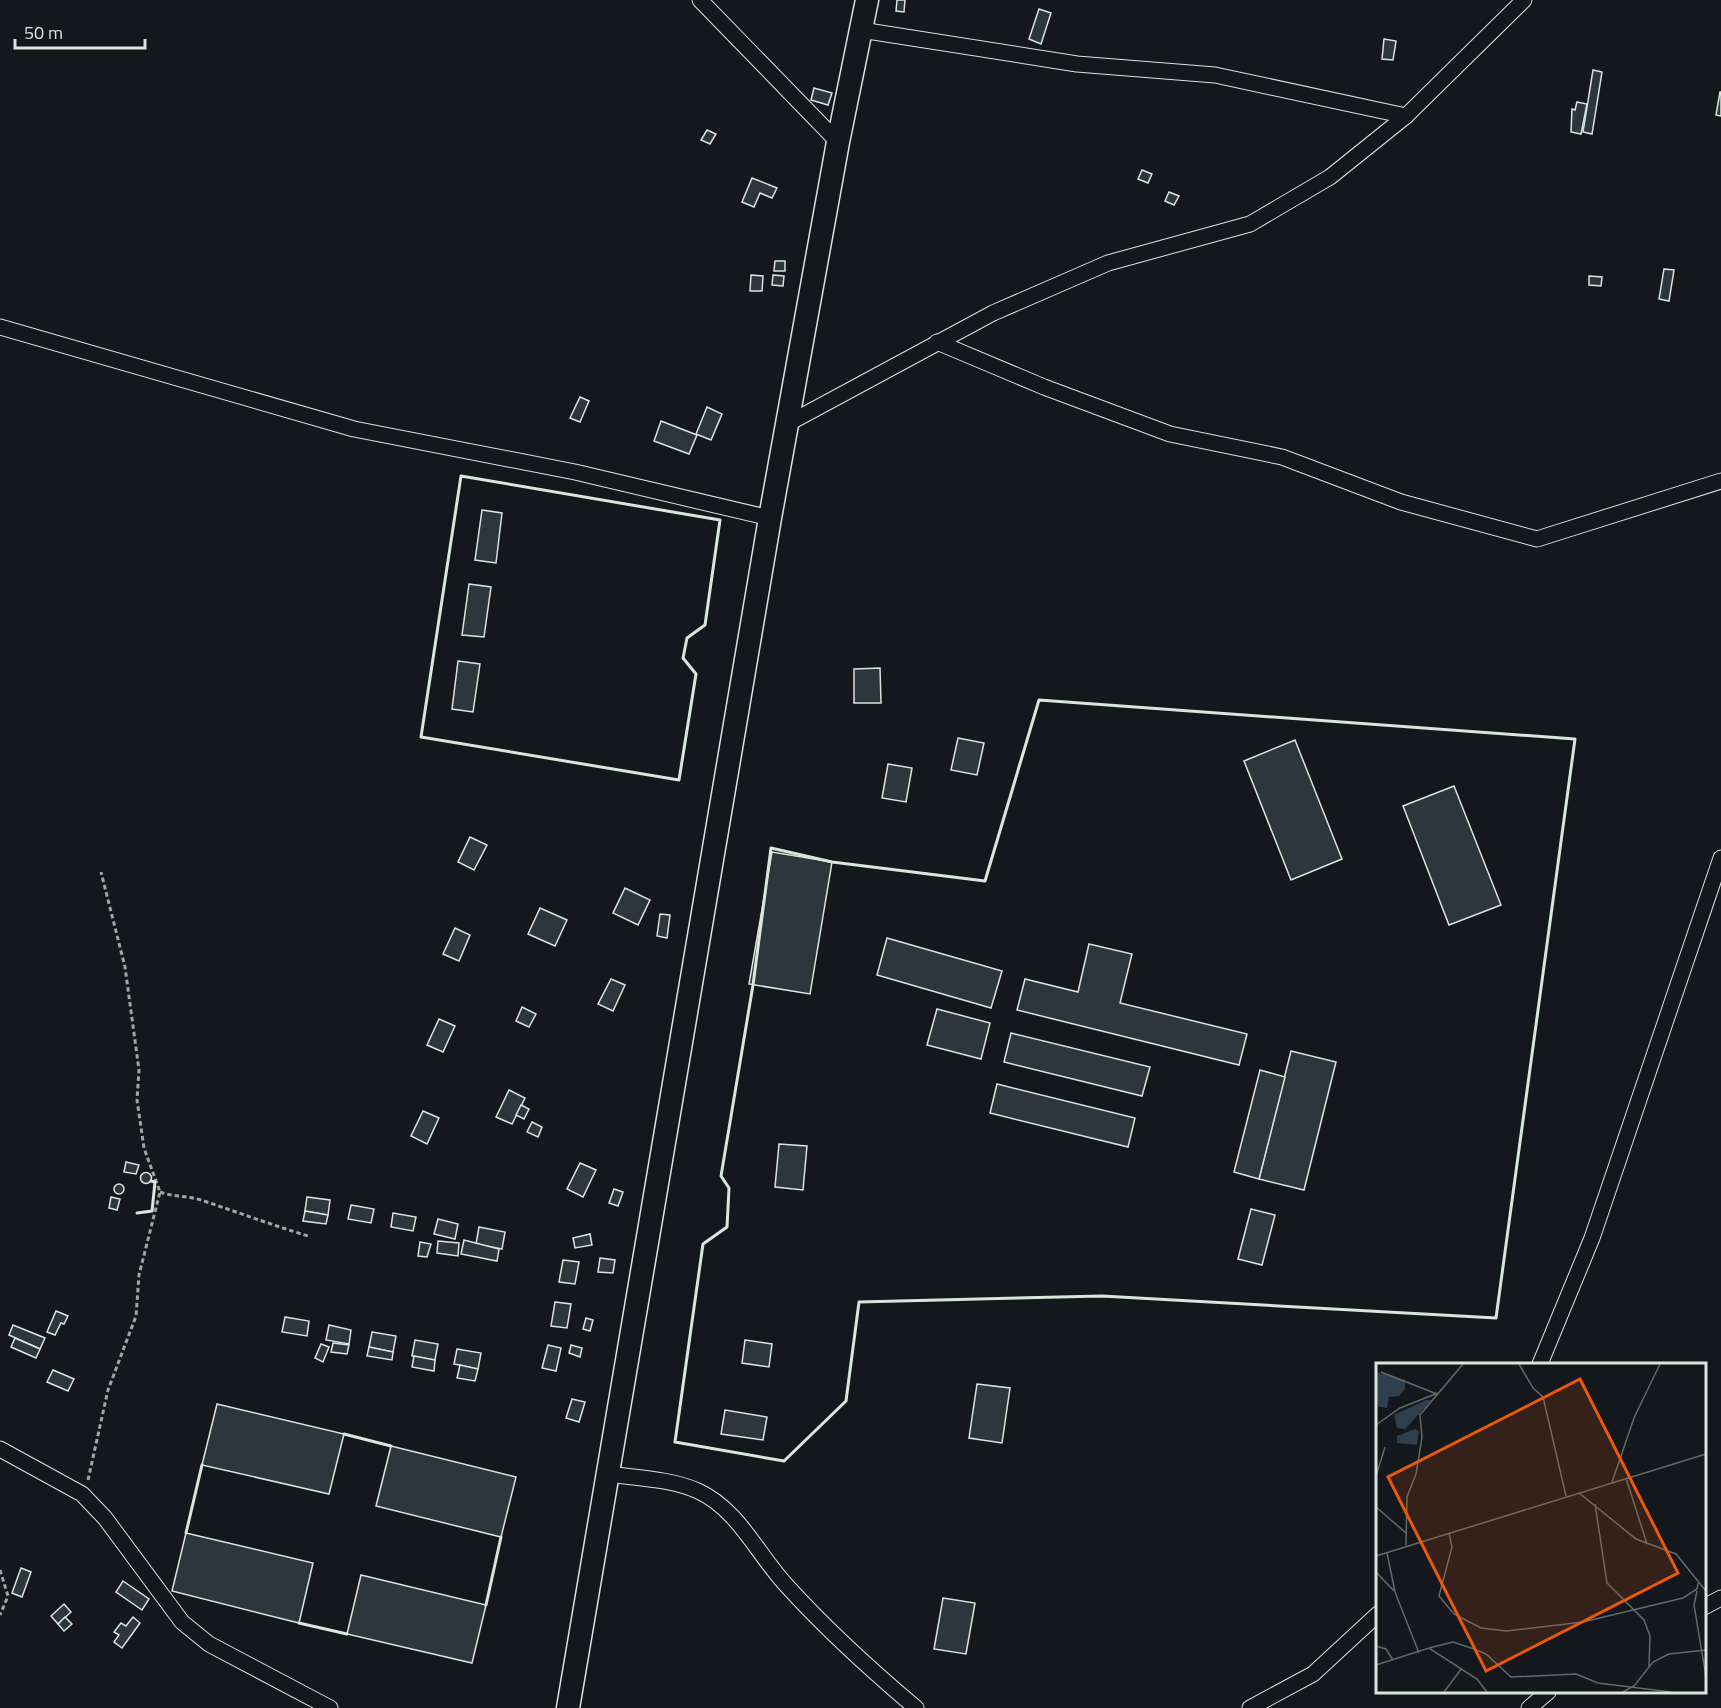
<svg xmlns="http://www.w3.org/2000/svg" width="1721" height="1708" viewBox="0 0 1721 1708" font-family="'Titillium Web',sans-serif">
<style>
.building{fill:#2c363c;stroke:#d8e6dc;stroke-width:1.5}
.lines{fill:none;stroke-linecap:round;stroke-linejoin:round}
.street-casing{stroke:#d8e6dc;stroke-width:17}
.secondary-casing{stroke:#d8e6dc;stroke-width:25}
.path{stroke:#9da8a2;stroke-width:3;stroke-dasharray:4.5 3;stroke-linecap:butt}
.street{stroke:#14181c;stroke-width:15}
.secondary{stroke:#14181c;stroke-width:22}
.wall{stroke:#d8e6dc;stroke-width:3}
.inset-road{fill:none;stroke:#626a69;stroke-width:1.5}
.view{fill:#e8590c;fill-opacity:0.15;stroke:#e8590c;stroke-width:3}
.inset-edge{fill:none;stroke:#d8e6dc;stroke-width:3}
</style>
<rect width="100%" height="100%" fill="#14181c"/>
<g class="building">
<path d="M897 0H905L904 12 896 11Z"/>
<path d="M1039 9 1051 13 1041 44 1029 39Z"/>
<path d="M1384 39 1396 41 1393 60 1382 59Z"/>
<path d="M1593 70 1602 72 1592 134 1583 132Z"/>
<path d="M814 88 832 93 828 105 811 100Z"/>
<path d="M1720 92H1721V116L1716 115Z"/>
<path d="M1577 102 1587 104 1581 134 1571 132 1572 109 1575 110Z"/>
<path d="M707 130 716 134 710 144 701 140Z"/>
<path d="M1142 170 1152 174 1148 183 1138 179Z"/>
<path d="M752 178 777 188 772 198 760 193 754 207 742 202Z"/>
<path d="M1169 192 1179 196 1174 205 1165 201Z"/>
<path d="M775 261H785V271H774Z"/>
<path d="M1664 269 1674 270 1669 301 1659 299Z"/>
<path d="M751 275 763 276 762 291H750Z"/>
<path d="M773 275 784 276 783 286 772 285Z"/>
<path d="M1589 276 1602 277 1601 286 1589 285Z"/>
<path d="M580 397 589 401 580 422 570 418Z"/>
<path d="M707 407 722 414 711 440 696 434Z"/>
<path d="M661 421 697 435 689 454 654 441Z"/>
<path d="M482 510 502 513 496 563 475 560Z"/>
<path d="M469 584 491 587 484 637 462 635Z"/>
<path d="M458 661 480 664 473 712 452 709Z"/>
<path d="M880 668 881 703H854V669Z"/>
<path d="M958 738 984 743 977 775 951 770Z"/>
<path d="M1295 740 1342 859 1291 880 1244 761Z"/>
<path d="M888 764 912 768 906 802 882 798Z"/>
<path d="M1454 786 1501 905 1449 925 1403 806Z"/>
<path d="M470 837 487 845 474 870 458 862Z"/>
<path d="M772 852 832 862 810 994 749 984Z"/>
<path d="M625 888 650 900 638 925 613 913Z"/>
<path d="M540 908 567 920 555 946 528 934Z"/>
<path d="M660 914 670 915 667 938 657 936Z"/>
<path d="M455 928 470 935 459 961 443 954Z"/>
<path d="M887 938 1002 971 991 1008 877 975Z"/>
<path d="M1089 944 1132 954 1120 1003 1247 1034 1239 1065 1017 1010 1025 979 1078 992Z"/>
<path d="M611 979 625 985 613 1011 598 1004Z"/>
<path d="M522 1007 536 1014 529 1027 516 1021Z"/>
<path d="M937 1009 990 1023 981 1059 927 1045Z"/>
<path d="M439 1019 455 1026 443 1052 427 1045Z"/>
<path d="M1011 1033 1150 1067 1142 1096 1004 1062Z"/>
<path d="M1291 1051 1336 1062 1304 1190 1259 1179Z"/>
<path d="M1260 1070 1285 1077 1259 1179 1234 1172Z"/>
<path d="M997 1084 1135 1118 1128 1147 990 1113Z"/>
<path d="M509 1090 525 1098 512 1124 496 1117Z"/>
<path d="M521 1105 529 1109 524 1119 516 1115Z"/>
<path d="M423 1111 439 1118 427 1144 411 1136Z"/>
<path d="M532 1122 542 1127 538 1137 527 1132Z"/>
<path d="M779 1144 807 1146 803 1190 775 1187Z"/>
<path d="M126 1162 139 1165 136 1174 124 1172Z"/>
<path d="M580 1163 596 1170 583 1197 567 1189Z"/>
<circle cx="146" cy="1178" r="5.5"/>
<circle cx="119" cy="1189" r="5"/>
<path d="M614 1189 623 1192 618 1206 609 1203Z"/>
<path d="M111 1197 120 1199 117 1210 109 1208Z"/>
<path d="M307 1197 330 1200 328 1215 305 1211Z"/>
<path d="M351 1205 374 1209 371 1223 348 1219Z"/>
<path d="M1251 1209 1275 1215 1262 1265 1238 1259Z"/>
<path d="M305 1211 328 1215 326 1224 303 1221Z"/>
<path d="M393 1213 416 1217 413 1231 391 1227Z"/>
<path d="M438 1219 458 1224 455 1239 434 1234Z"/>
<path d="M479 1227 505 1232 502 1249 476 1244Z"/>
<path d="M590 1234 592 1245 575 1248 573 1238Z"/>
<path d="M464 1240 499 1249 497 1261 461 1254Z"/>
<path d="M438 1241 459 1243 458 1256 437 1253Z"/>
<path d="M420 1242 431 1244 427 1257 418 1256Z"/>
<path d="M600 1258 615 1260 613 1273 598 1272Z"/>
<path d="M563 1260 579 1262 575 1284 559 1282Z"/>
<path d="M555 1302 571 1304 567 1328 551 1326Z"/>
<path d="M56 1311 68 1316 64 1324 61 1323 55 1335 47 1332Z"/>
<path d="M285 1317 309 1321 307 1336 282 1332Z"/>
<path d="M586 1318 593 1320 590 1331 583 1329Z"/>
<path d="M13 1325 45 1338 40 1349 9 1335Z"/>
<path d="M329 1325 351 1330 349 1344 326 1340Z"/>
<path d="M372 1332 396 1336 393 1352 369 1347Z"/>
<path d="M15 1338 40 1349 36 1358 11 1347Z"/>
<path d="M415 1340 438 1344 435 1360 412 1356Z"/>
<path d="M745 1340 772 1344 769 1367 742 1363Z"/>
<path d="M333 1343 349 1345 347 1354 331 1352Z"/>
<path d="M321 1344 329 1347 323 1362 315 1358Z"/>
<path d="M548 1345 561 1348 556 1371 542 1368Z"/>
<path d="M571 1345 582 1348 580 1357 569 1353Z"/>
<path d="M369 1347 393 1352 392 1360 367 1356Z"/>
<path d="M457 1349 481 1353 478 1369 454 1364Z"/>
<path d="M414 1356 435 1360 434 1371 412 1367Z"/>
<path d="M460 1365 478 1369 475 1381 457 1378Z"/>
<path d="M53 1370 74 1379 68 1391 47 1382Z"/>
<path d="M977 1384 1010 1388 1002 1443 969 1438Z"/>
<path d="M572 1399 585 1402 579 1422 566 1418Z"/>
<path d="M217 1404 344 1434 329 1494 202 1465Z"/>
<path d="M725 1410 767 1417 763 1440 721 1434Z"/>
<path d="M391 1446 516 1477 501 1537 376 1506Z"/>
<path d="M186 1533 313 1563 299 1623 172 1591Z"/>
<path d="M21 1568 31 1572 22 1597 12 1593Z"/>
<path d="M361 1575 486 1605 472 1663 347 1634Z"/>
<path d="M123 1581 149 1599 142 1610 116 1592Z"/>
<path d="M943 1598 975 1603 966 1654 934 1649Z"/>
<path d="M64 1604 71 1612 58 1624 51 1616Z"/>
<path d="M65 1617 72 1624 64 1631 58 1624Z"/>
<path d="M133 1617 140 1623 122 1648 114 1642 119 1635 114 1632 121 1623 126 1626Z"/>
</g>
<g class="lines">
<defs>
<g id="street">
<path d="M700 0 838 142"/>
<path d="M861 30 1077 64 1215 75 1406 116"/>
<path d="M0 327 354 429 575 472 770 518"/>
<path d="M937 342 1044 387 1170 434 1282 457 1401 502 1537 539 1721 481"/>
<path d="M789 423 993 313 1108 263 1250 224 1330 177 1406 116 1524 0"/>
<path d="M1540 1364 1592 1238 1721 858"/>
<path d="M0 1449 82 1494 105 1518 182 1622 209 1644 330 1708"/>
<path d="M608 1474C637 1478 671 1479 698 1491 738 1509 758 1555 787 1586 827 1630 871 1670 916 1708"/>
<path d="M1704 1607 1721 1598"/>
<path d="M1250 1708 1313 1674 1378 1614"/>
<path d="M1529 1708 1548 1692"/>
</g>
<path id="secondary" d="M568 1708 770 518 838 142 867 0"/>
</defs>
<use href="#street" class="street-casing"/>
<use href="#secondary" class="secondary-casing"/>
<g class="path">
<path d="M160 1192C174 1197 188 1196 201 1200 237 1212 272 1225 308 1236"/>
<path d="M88 1480 108 1390 136 1316 139 1275 160 1192 144 1148 137 1100 139 1070 125 967 101 872"/>
<path d="M0 1570 8 1596 0 1615"/>
</g>
<use href="#street" class="street"/>
<use href="#secondary" class="secondary"/>
<g class="wall">
<path d="M461 476 720 520 705 625 687 638 683 658 696 674 679 780 421 737Z"/>
<path d="M1039 700 1575 739 1496 1318 1102 1296 859 1302 846 1401 784 1461 675 1442 703 1244 727 1227 729 1188 721 1176 753 985 771 848 832 862 985 881Z"/>
<path d="M137 1213 152 1211 155 1182 151 1181"/>
<path d="M344 1434 391 1446"/>
<path d="M186 1533 202 1465"/>
<path d="M486 1605 501 1537"/>
<path d="M299 1623 347 1634"/>
</g>
</g>
<g transform="translate(1376 1363)">
<rect width="330" height="330" fill="#14181c"/>
<path d="M0 9 29 17V26L23 33 13 34 11 45 0 43ZM50 37H56L29 66 21 65 18 52ZM39 66 43 68 41 82 21 80V73Z" fill="#2f3f4d"/>
<path class="inset-road" d="M143 1 157 25 167 34 190 133M5 9 61 31M0 62 24 45 62 30M0 113 9 84M250 115 271 181M236 119 258 55 284 1M203 130 260 176 300 191 330 228M219 141 231 220 268 257 274 273 273 303M0 144 30 170M73 170 76 184 63 233 78 251 105 265 130 268 207 259 307 235 321 226 322 220M30 182 31 134 40 111 46 74 44 52 87 1M11 190 19 229 43 290M0 193 330 91M0 209 18 228M321 228 318 242 330 314M0 283 10 286 17 297M53 285 77 279 98 286 110 291 135 314 200 311 222 320 295 329M0 302 53 285 101 316 111 329M68 329 86 305M247 329 258 323 277 299 293 291 330 287"/>
<path class="view" d="M204 16 302 210 110 308 12 114Z"/>
<rect width="330" height="330" class="inset-edge"/>
</g>
<path d="M15 39v9h130v-9" fill="none" stroke="#d8e6dc" stroke-width="3"/>
<text x="24" y="39" font-size="18" fill="#d8e6dc" stroke="#14181c" stroke-width="4.5" paint-order="stroke">50 m</text>
</svg>
